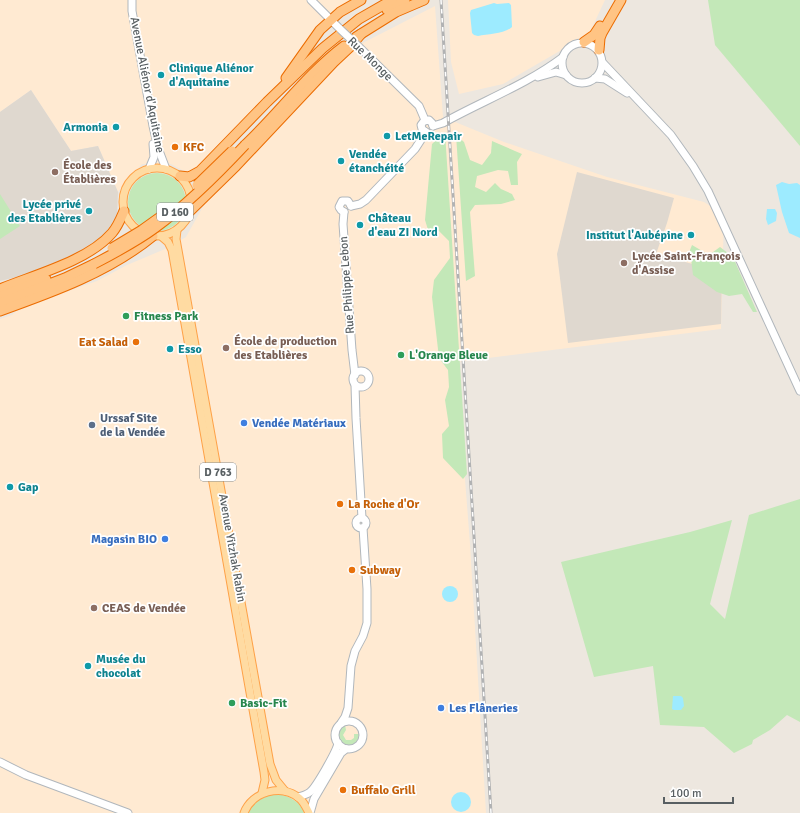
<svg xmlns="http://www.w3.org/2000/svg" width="800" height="813" viewBox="0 0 800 813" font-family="Signika,sans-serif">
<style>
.commercial{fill:#ffead2}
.education{fill:#dfd8cf}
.green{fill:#c3e8b8}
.water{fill:#9debff}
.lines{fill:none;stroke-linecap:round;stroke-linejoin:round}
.secondary-casing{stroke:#b1b7bc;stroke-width:9}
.primary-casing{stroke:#fea147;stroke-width:9}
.highway-casing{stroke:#ec6c00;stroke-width:11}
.secondary{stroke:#fff;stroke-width:7}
.primary{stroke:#ffdba2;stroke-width:7}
.highway{stroke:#ffc484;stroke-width:9}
.rail-casing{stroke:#b1b2b3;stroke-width:3}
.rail{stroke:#fff;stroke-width:1.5;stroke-dasharray:4.5;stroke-linecap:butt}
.secondary-bridge-casing{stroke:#b1b7bc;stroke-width:9;stroke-linecap:butt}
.highway-bridge-casing{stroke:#ec6c00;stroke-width:11;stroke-linecap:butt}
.secondary-bridge{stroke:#fff;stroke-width:7}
.highway-bridge{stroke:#ffc484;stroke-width:9}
.culture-dot{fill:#0f9aa8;stroke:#fff;stroke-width:1.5}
.food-dot{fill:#e8710a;stroke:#fff;stroke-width:1.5}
.education-dot{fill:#8d6e63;stroke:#fff;stroke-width:1.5}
.leisure-dot{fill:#2e9e5b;stroke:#fff;stroke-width:1.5}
.shop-dot{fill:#3f7fe0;stroke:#fff;stroke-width:1.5}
.service-dot{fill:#5c6f8a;stroke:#fff;stroke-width:1.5}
.labels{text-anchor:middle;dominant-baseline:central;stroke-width:3.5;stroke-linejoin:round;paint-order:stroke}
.shield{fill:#fff;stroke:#8a8f91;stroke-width:1}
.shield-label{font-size:11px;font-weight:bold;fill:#585f62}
.street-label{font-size:12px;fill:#585f62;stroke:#fff}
.culture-label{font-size:12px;font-weight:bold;fill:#0d838f;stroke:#fff;text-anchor:start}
.food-label{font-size:12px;font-weight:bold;fill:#c56008;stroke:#fff;text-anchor:start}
.education-label{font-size:12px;font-weight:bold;fill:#785e54;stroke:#fff;text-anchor:start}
.leisure-label{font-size:12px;font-weight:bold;fill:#27864d;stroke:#fff;text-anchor:start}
.service-label{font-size:12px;font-weight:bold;fill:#4e5e75;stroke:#fff;text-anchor:start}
.shop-label{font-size:12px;font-weight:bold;fill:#366cbe;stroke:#fff;text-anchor:start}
</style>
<rect width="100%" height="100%" fill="#ede7df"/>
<g class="commercial">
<path d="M0 0H351L335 10 321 23 275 88 201 166 192 172 182 170 171 164H142L118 192 98 146 71 151 31 90 0 112Z"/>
<path d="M448 0H605L589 34 503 84 459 94 451 62Z"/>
<path d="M435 6 443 117 504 142 607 177 704 202 724 215 721 329 456 362 470 544 486 813H0V319L12 315 19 308 97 281 127 265 165 249 186 237 205 203 353 48Z"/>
</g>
<g class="education">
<path d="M31 90 71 151 98 146 118 192 117 216 106 232 87 248 63 261 25 275 0 281V112Z"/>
<path d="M577 172 674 198 667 223 656 254 722 272 721 324 568 343 557 254Z"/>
</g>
<g class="green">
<path d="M708 0H800V146L715 45Z"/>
<path d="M445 132 467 474 463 479 443 458 442 434 449 426 445 400 449 387 448 370 439 358 432 297 434 280 450 258 449 241 439 231 429 233 425 220 432 144Z"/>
<path d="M456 135 464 142 470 160 482 165 491 153 492 141 522 154 517 162 518 185H511L508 171 498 170 477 176 475 187 486 192 495 183 501 189 512 194 515 200 501 204 475 205 470 212 475 276 466 281Z"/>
<circle cx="157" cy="202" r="29"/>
<path d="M0 194 20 226 0 239Z"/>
<path d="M692 245 709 255 720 247 733 257 757 312H753L742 294 729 296 717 292 693 275 690 250Z"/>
<path d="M800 499V722L787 715 770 730 753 740 752 744 734 753 704 727 660 725 653 666 594 677 561 562 690 532 732 520 710 604 725 619 749 515Z"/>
<path d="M345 725 346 730 343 735 346 740H351L354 738V734H359C359 747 345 749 339 738V731Z"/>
<path d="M279 794C290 797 300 801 304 813H248C255 800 265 795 279 794Z"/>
</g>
<g class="water">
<path d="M494 3 497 4 509 3 511 5 512 27C504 34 488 34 478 36L474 35 472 33 470 13 471 10Z"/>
<path d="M782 182 789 184 797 183 800 185V238L789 233 782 212 776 185Z"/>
<path d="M767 209H775L777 213 776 221 768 225 766 219Z"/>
<circle cx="450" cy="594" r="8"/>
<path d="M673 696H681L683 698 684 706 681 710H674L672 709Z"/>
<circle cx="461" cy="802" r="10"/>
</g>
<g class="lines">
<defs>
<g id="secondary">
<path d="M132 0V11L153 126 158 148 166 169"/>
<path d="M311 0 340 29"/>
<circle cx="582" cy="63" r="20"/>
<path d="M358 46 419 106 425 120"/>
<path d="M603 63 671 135 693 166 708 191 720 217 800 391"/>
<path d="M538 77 556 72 566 75"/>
<path d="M595 78 605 79 627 93"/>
<path d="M433 126 443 123C482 101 526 85 563 57"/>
<path d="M426 132 422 129 421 125 424 121 429 120 432 123 433 126"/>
<path d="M149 169 154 157 153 144"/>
<path d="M351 206 360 204 366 200 415 149 426 132"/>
<path d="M344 212 343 224 352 350 355 375"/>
<path d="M344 212 341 210 339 207 342 201H348L351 206"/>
<circle cx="361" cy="379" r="8"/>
<path d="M355 385 356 418 362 518"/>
<circle cx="361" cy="523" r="5"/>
<circle cx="349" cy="735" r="14"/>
<path d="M341 723 345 717 348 708 351 666 355 651 363 636 367 623V589L363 528"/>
<path d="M0 762 26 775 128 813"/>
<path d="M298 797C302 796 306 795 310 792 316 787 337 751 338 743"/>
<path d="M310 813 314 799 341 753 346 749"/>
</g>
<g id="primary">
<circle cx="157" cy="202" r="34"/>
<path d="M177 230 176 239 270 764 276 780 285 791"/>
<path d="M161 236 168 242 172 250 264 772 265 780 262 793"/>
<path d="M244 813C252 792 281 783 299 798 304 802 306 807 309 813"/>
</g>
<g id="highway">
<path d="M387 10 405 0"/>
<path d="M356 37 396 12 424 0"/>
<path d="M584 42 594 35 600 26"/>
<path d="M599 50 600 38 602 33 621 0"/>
<path d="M286 78 320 30 340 12 361 0"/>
<path d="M245 145C279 113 307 74 344 46"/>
<path d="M180 176 189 177 200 171 267 102 323 48 359 19 392 0"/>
<path d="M190 211 236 166 334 62 350 47 361 34"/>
<path d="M0 289C34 275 88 261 112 233 118 226 121 218 124 211"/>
<path d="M2 296 46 279"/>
<path d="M0 303 65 278 94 264"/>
<path d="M0 311C53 292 109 272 153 236"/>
</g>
</defs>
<use href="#secondary" class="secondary-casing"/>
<use href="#primary" class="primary-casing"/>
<use href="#highway" class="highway-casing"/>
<use href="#secondary" class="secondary"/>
<use href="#primary" class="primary"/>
<use href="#highway" class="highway"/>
<defs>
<path id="rail" d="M441 0 491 813"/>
</defs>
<use href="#rail" class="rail-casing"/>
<use href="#rail" class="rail"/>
<defs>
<path id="secondary-bridge" d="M340 29 358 46"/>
<g id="highway-bridge">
<path d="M197 185 232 151"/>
<path d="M112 248 142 230 163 215"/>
<path d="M94 264C115 253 136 242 155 228 188 204 217 175 245 145"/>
</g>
</defs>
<use href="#secondary-bridge" class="secondary-bridge-casing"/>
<use href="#highway-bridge" class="highway-bridge-casing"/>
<use href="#secondary-bridge" class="secondary-bridge"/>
<use href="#highway-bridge" class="highway-bridge"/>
</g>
<g class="culture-dot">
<circle cx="161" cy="75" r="4"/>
<circle cx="116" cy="127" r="4"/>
<circle cx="387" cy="136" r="4"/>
<circle cx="341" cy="161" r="4"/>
<circle cx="89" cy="211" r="4"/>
<circle cx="360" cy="225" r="4"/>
<circle cx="691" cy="235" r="4"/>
<circle cx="170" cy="349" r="4"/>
<circle cx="10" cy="487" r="4"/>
<circle cx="88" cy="666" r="4"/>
</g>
<g class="food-dot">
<circle cx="175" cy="147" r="4"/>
<circle cx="136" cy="342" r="4"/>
<circle cx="340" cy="504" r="4"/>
<circle cx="352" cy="570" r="4"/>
<circle cx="343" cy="790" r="4"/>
</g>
<g class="education-dot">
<circle cx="55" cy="172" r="4"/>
<circle cx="624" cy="263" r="4"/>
<circle cx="226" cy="348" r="4"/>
<circle cx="94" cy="608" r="4"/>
</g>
<g class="leisure-dot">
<circle cx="126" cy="316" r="4"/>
<circle cx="401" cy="355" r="4"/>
<circle cx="232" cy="703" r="4"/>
</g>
<g class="shop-dot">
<circle cx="244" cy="423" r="4"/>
<circle cx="165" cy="539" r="4"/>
<circle cx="441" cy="708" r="4"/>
</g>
<circle class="service-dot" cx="92" cy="425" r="4"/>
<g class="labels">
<g class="shield">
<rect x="157" y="203" width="36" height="18" rx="3"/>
<rect x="200" y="463" width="36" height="18" rx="3"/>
</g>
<g class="shield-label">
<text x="175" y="212">D 160</text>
<text x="218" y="472">D 763</text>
</g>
<g class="street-label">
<text transform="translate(370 59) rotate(44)">Rue Monge</text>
<text transform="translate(147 85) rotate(79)">Avenue Aliénor d'Aquitaine</text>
<text transform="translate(347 285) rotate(-94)">Rue Philippe Lebon</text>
<text transform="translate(232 548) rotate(80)">Avenue Yitzhak Rabin</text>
</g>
<g class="culture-label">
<text x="169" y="68">Clinique Aliénor<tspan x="169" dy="14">d'Aquitaine</tspan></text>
<text x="108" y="127" text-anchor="end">Armonia</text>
<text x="395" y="136">LetMeRepair</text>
<text x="349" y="154">Vendée<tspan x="349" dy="14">étanchéité</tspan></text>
<text x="81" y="204" text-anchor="end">Lycée privé<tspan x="81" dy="14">des Etablières</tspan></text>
<text x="368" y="218">Château<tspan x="368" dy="14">d'eau ZI Nord</tspan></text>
<text x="683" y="235" text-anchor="end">Institut l'Aubépine</text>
<text x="178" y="349">Esso</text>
<text x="18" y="487">Gap</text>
<text x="96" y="659">Musée du<tspan x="96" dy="14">chocolat</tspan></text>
</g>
<g class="food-label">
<text x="183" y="147">KFC</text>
<text x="128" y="342" text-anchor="end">Eat Salad</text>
<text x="348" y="504">La Roche d'Or</text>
<text x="360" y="570">Subway</text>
<text x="351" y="790">Buffalo Grill</text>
</g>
<g class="education-label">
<text x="63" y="165">École des<tspan x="63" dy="14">Établières</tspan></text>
<text x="632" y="256">Lycée Saint-François<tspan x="632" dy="14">d'Assise</tspan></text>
<text x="234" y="341">École de production<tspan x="234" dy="14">des Etablières</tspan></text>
<text x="102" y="608">CEAS de Vendée</text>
</g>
<g class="leisure-label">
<text x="134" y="316">Fitness Park</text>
<text x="409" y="355">L'Orange Bleue</text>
<text x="240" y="703">Basic-Fit</text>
</g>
<g class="service-label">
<text x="100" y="418">Urssaf Site<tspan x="100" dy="14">de la Vendée</tspan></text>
</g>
<g class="shop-label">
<text x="252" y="423">Vendée Matériaux</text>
<text x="157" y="539" text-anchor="end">Magasin BIO</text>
<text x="449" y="708">Les Flâneries</text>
</g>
</g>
<path d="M664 797v6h69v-6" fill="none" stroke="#585f62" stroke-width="2"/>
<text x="670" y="797" font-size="12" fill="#585f62" stroke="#ffffff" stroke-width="3" paint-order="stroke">100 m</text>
</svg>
